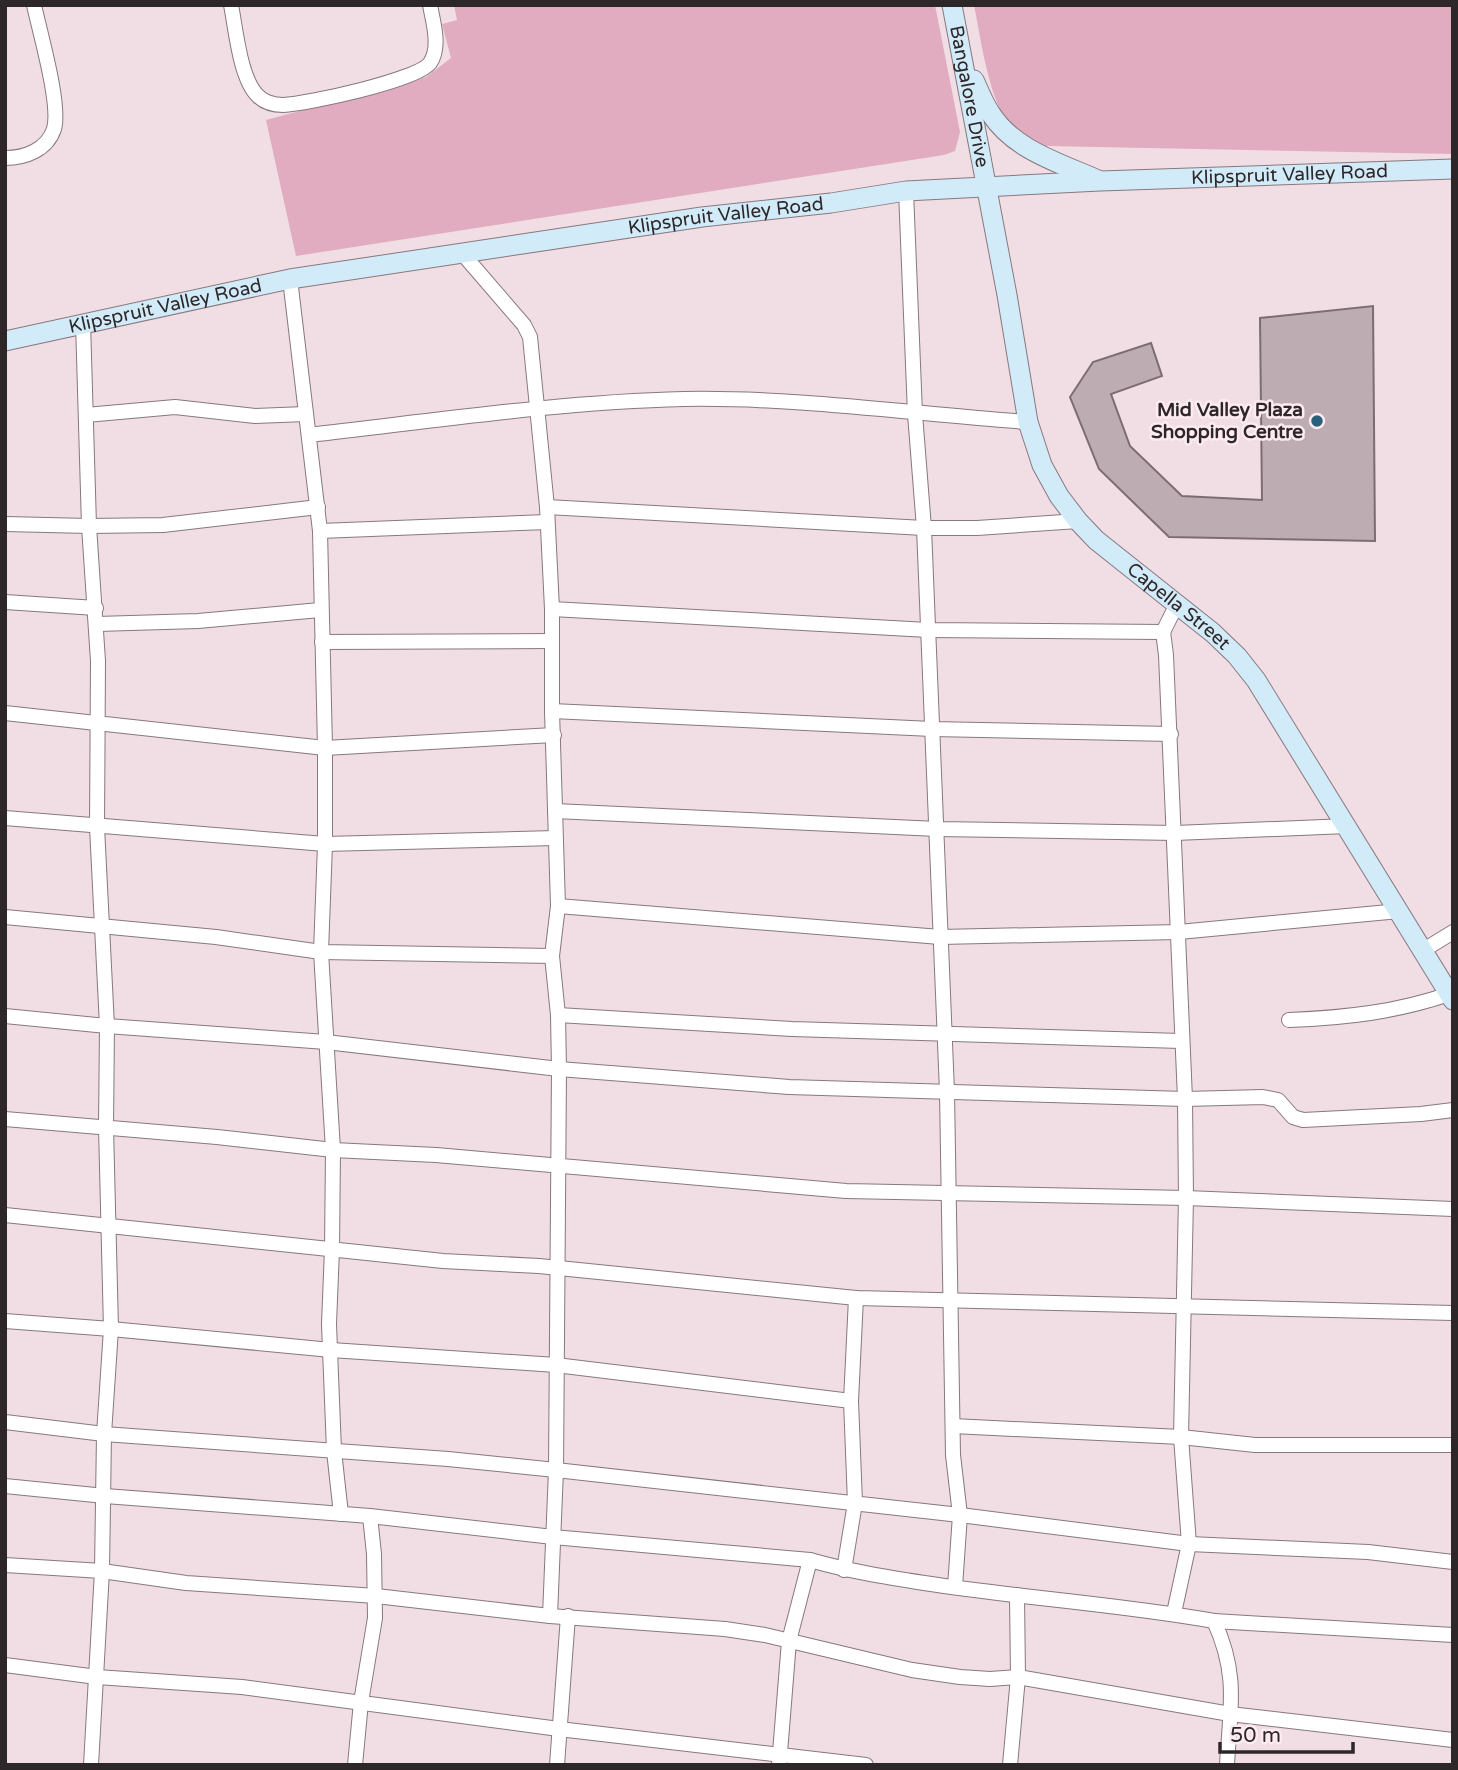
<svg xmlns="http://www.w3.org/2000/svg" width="1458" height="1770" viewBox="0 0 1458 1770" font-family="'Varela Round',sans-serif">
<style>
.green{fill:#e1acc0}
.building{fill:#bdacb2;stroke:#7d6d73;stroke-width:2}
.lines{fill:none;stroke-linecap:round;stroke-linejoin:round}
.street-casing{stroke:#88787e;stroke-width:16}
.secondary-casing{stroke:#88787e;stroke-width:21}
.street{stroke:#fff;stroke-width:14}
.secondary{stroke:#d2ebf9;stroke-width:19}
.poi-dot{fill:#2b607c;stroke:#feebf2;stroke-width:2.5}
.labels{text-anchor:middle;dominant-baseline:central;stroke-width:5;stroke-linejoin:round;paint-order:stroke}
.street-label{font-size:19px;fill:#2e2729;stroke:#feebf2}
.poi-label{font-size:19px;font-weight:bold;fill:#2e2729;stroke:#feebf2;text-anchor:end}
</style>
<rect width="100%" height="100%" fill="#f0dee4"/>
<g class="green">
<path d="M454 5H935L960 132 955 151 944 155 296 256 266 120 426 77 451 58 442 24 457 20Z"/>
<path d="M974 5H1453V154L1046 146C1035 143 1022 138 1013 129 989 105 981 39 974 5Z"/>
</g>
<path class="building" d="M1373 306 1375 541 1169 537 1099 469 1070 397 1093 362 1151 343 1162 376 1111 394 1130 446 1182 496 1262 500 1260 318Z"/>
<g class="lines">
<defs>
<g id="street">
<path d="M231 5C236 30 240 79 258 96 265 103 274 105 283 105 307 104 418 80 430 63 441 47 433 22 430 5"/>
<path d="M5 158C25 158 47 150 54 129 61 105 40 33 34 5"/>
<path d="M906 191 915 414 924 528 947 1092 953 1455 960 1515 955 1587"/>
<path d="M461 252 524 325 530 337 547 507 552 609V711L558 906 552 956 558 1015 559 1069 556 1470 550 1616"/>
<path d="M290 279 320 531 325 748V844L321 952 333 1150 332 1249 329 1324 334 1451 341 1514"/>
<path d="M83 322 89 526 98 661 97 827 107 1026 106 1127 111 1329 104 1434 102 1571 91 1765"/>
<path d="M86 415 175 407 255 416 306 414"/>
<path d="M309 435C433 421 559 402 684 399 797 397 914 414 1028 422"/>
<path d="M547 507 924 528H977L1078 521"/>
<path d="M5 524 89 526 163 525 318 507"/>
<path d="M320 531 547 522"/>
<path d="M5 602 96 608"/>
<path d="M552 609 928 630 1163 632 1177 604"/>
<path d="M97 624 198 621 320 610"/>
<path d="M1163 632 1166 655 1185 1099 1186 1198 1181 1437 1189 1544 1174 1613"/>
<path d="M322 642 552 641"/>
<path d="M552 711 932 729 1171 734"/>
<path d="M5 713 325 748 554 735"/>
<path d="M555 811 937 829 1175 833 1347 826"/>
<path d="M5 818 325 844 555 838"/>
<path d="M558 906 940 937 1179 932 1399 911"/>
<path d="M5 917 216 937 321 952 552 956"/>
<path d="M1422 951 1453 932"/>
<path d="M558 1015 792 1029 1181 1041"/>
<path d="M5 1016 107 1026 326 1042 559 1069 789 1087 1185 1099 1263 1097 1278 1100 1293 1117 1303 1120 1421 1114 1453 1110"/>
<path d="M1289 1020C1344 1018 1397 1012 1449 994"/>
<path d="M5 1119 217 1137 333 1150 436 1155 846 1191 1186 1198 1453 1209"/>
<path d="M5 1215 443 1261 539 1266 856 1298 1453 1313"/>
<path d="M5 1321 111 1329 331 1350 556 1365 851 1401"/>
<path d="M5 1422 104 1434 448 1459 556 1470 960 1515 1189 1544 1368 1552 1453 1562"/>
<path d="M953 1426 1181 1437 1255 1445H1453"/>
<path d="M5 1486 105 1496 370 1516 553 1537 810 1560C848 1571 886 1577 924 1583 1021 1598 1118 1604 1214 1621 1239 1675 1230 1709 1227 1765"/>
<path d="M5 1565 102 1571 186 1583 376 1596 550 1616 725 1629 765 1635 912 1670 960 1677 990 1679 1018 1677 1230 1714 1453 1740"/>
<path d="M844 1570 855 1503 851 1401 856 1298"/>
<path d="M1214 1621 1453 1635"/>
<path d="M5 1665 97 1677 242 1687 559 1729 866 1765"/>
<path d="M355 1765 361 1702 375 1618 374 1554 370 1516"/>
<path d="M557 1765 568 1616"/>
<path d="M779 1765 789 1641 810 1560"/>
<path d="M1010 1765 1018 1677 1017 1595"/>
</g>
<g id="secondary">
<path id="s1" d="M952 5 1007 295 1028 422 1042 465 1059 496 1078 521 1096 540 1213 633 1237 656 1256 680 1453 1000"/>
<path d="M974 80C979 91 984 104 991 114 1014 150 1060 163 1098 180"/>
<path id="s2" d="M5 341 290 279 702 217 831 203 906 191 1100 181 1453 169"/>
</g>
</defs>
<use href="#street" class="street-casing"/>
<use href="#secondary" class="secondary-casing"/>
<use href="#street" class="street"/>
<use href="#secondary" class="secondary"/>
</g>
<circle class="poi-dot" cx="1317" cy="421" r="7"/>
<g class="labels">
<g class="street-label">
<text stroke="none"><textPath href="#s1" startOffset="93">Bangalore Drive</textPath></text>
<text stroke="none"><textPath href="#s2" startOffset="1298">Klipspruit Valley Road</textPath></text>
<text stroke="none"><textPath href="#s2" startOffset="732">Klipspruit Valley Road</textPath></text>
<text stroke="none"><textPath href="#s2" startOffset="164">Klipspruit Valley Road</textPath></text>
<text stroke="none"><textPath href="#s1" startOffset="668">Capella Street</textPath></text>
</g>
<g class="poi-label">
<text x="1303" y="410">Mid Valley Plaza<tspan x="1303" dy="22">Shopping Centre</tspan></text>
</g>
</g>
<rect width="1458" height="1770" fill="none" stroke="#2e2729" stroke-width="14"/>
<path d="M1220 1742v10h133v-10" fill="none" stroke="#2e2729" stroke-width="3.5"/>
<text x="1230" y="1742" font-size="21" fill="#2e2729" stroke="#feebf2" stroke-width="5" paint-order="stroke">50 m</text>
</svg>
